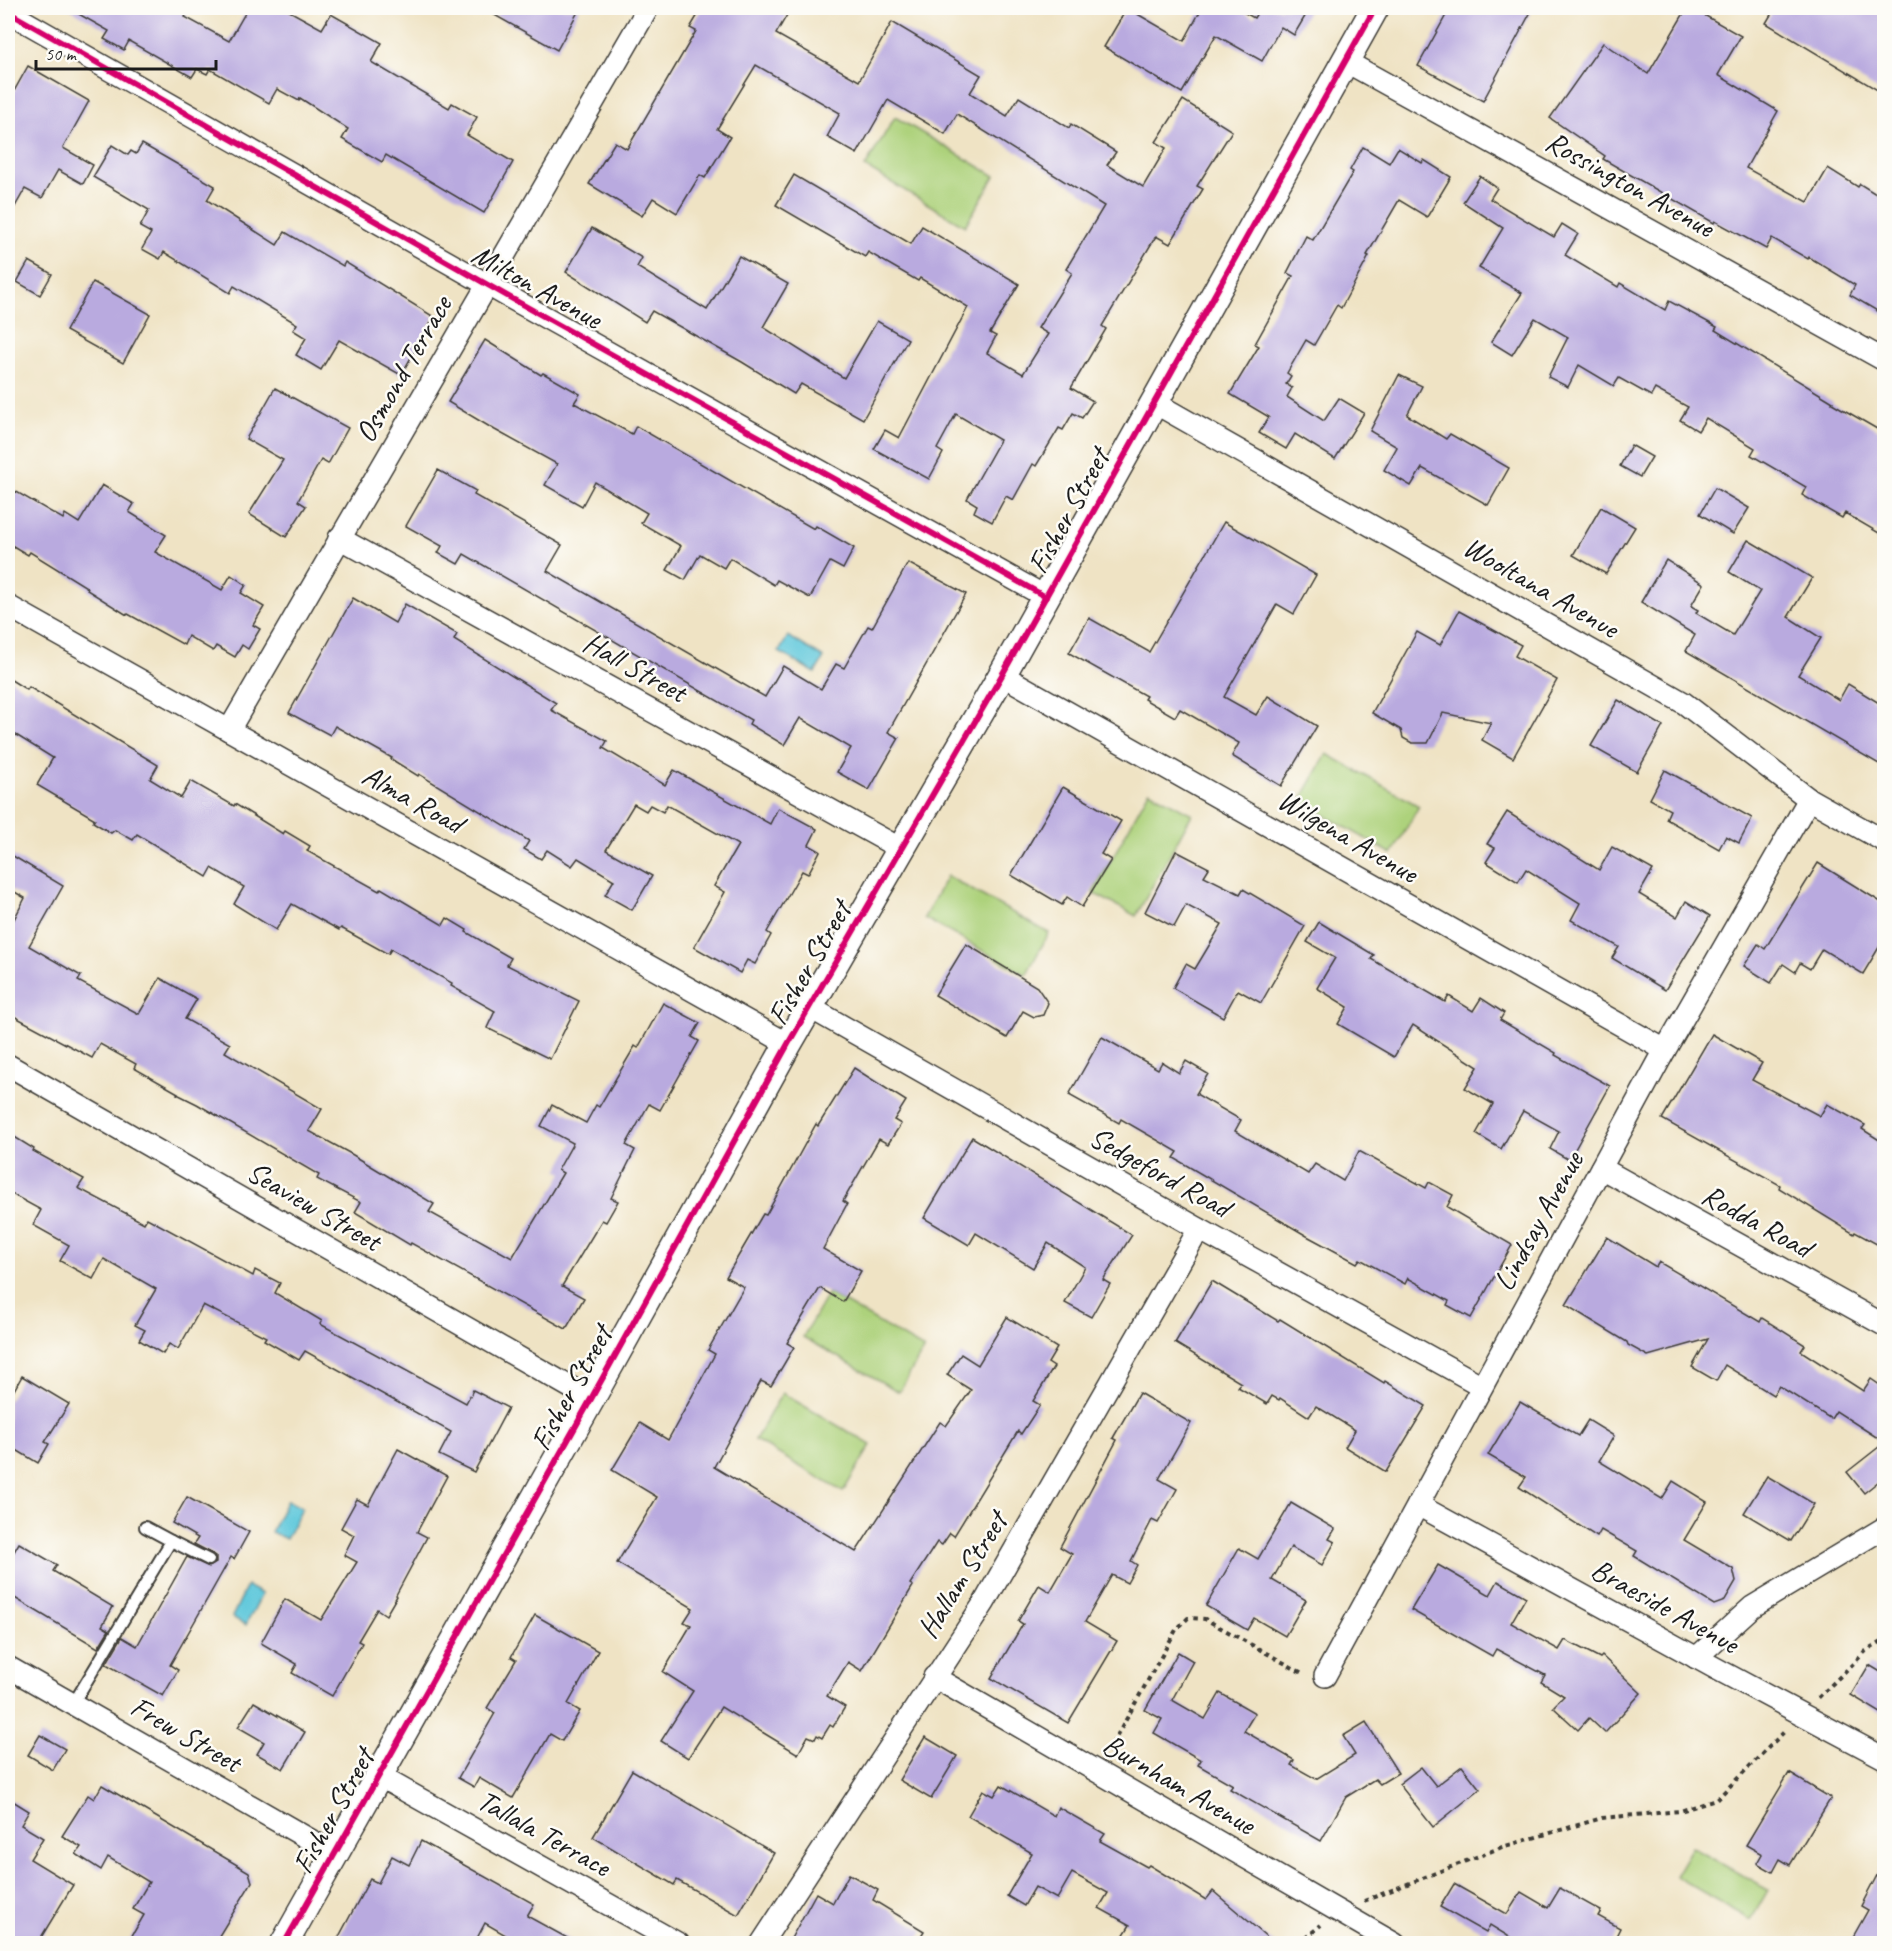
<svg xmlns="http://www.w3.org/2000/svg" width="1892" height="1951" viewBox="0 0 1892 1951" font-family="Caveat,sans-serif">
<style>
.green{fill:#add27c;stroke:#64774c;stroke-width:1.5}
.water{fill:#5fc8db;stroke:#3e727c;stroke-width:1.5}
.building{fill:#b9aadf}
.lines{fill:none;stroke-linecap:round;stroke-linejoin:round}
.service-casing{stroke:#3c3a35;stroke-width:14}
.minor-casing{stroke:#3c3a35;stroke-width:24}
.tertiary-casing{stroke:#3c3a35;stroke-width:30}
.path{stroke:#3c3a35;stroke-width:4;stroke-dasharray:4.5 4.5;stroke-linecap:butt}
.service{stroke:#fff;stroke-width:10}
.minor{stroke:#fff;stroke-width:21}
.tertiary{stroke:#fff;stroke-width:27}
.cycleway-casing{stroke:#fdfcf7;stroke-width:10}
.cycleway{stroke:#d6006c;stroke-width:6}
.labels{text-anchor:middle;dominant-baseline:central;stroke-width:5;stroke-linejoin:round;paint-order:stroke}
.street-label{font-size:30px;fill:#1c1c1c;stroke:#fdfcf7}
</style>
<rect width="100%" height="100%" fill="#fdfcf7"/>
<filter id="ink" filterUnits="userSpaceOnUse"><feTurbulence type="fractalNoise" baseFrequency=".0167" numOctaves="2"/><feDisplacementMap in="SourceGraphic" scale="12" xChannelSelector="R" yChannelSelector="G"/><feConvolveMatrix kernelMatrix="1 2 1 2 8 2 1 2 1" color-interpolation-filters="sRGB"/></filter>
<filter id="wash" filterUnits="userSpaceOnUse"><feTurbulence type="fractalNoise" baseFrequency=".008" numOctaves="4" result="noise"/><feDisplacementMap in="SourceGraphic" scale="24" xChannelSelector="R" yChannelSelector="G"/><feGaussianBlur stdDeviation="1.35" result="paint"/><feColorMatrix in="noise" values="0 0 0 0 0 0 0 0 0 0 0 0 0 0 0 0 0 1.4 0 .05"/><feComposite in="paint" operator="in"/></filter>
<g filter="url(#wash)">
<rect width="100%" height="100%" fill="#efe3c4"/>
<g class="green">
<path d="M895 117 995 176 965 226 865 167Z"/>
<path d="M1327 754 1419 806 1392 854 1300 801Z"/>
<path d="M1149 791 1192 814 1136 916 1093 893Z"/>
<path d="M947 876 1049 933 1026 975 924 918Z"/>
<path d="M828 1293 924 1349 899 1392 803 1337Z"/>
<path d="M782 1393 871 1445 843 1492 755 1440Z"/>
<path d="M1692 1847 1768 1890 1751 1920 1675 1876Z"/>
</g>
<g class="water">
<path d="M788 636 824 658 815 673 779 652Z"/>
<path d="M287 1500 302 1508 286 1539 271 1532Z"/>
<path d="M247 1586 262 1594 246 1625 232 1617Z"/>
</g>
<g id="blocks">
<g class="building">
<path d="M68 8H190L185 17 229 41 248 8H284L322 29 331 14 382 43 371 62 449 108 452 103 477 117 467 135 513 162 484 213 386 155 382 162 342 139 348 129 300 98 299 101 277 89 269 103 210 69 207 74 197 69 192 77 129 41 124 50 104 39 109 31Z"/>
<path d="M482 8H580L557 50Z"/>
<path d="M702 8H791L776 34 859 81 892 22 981 75 970 93 1007 116 1019 97 1069 128 1071 124 1116 152 1107 165 1143 187 1166 148 1156 142 1183 100 1232 131 1197 186 1203 189 1170 244 1156 236 1102 326 1106 329 1071 388 1093 401 1082 418 1073 413 1063 430 1059 428 1036 466 1033 464 1013 500 1006 496 992 522 974 512 977 505 967 499 1000 440 956 414 937 449 943 453 929 479 874 449 885 430 899 438 968 307 920 278 918 281 868 252 865 257 776 205 794 175 911 244 922 226 1019 284 990 333 996 336 987 353 1023 374 1048 334 1038 328 1072 273 1066 269 1104 206 957 114 945 134 888 100 857 154 827 137 840 113 756 65 717 129 730 137 705 178 700 175 677 213 653 198 642 216 589 184 615 142 627 149 696 31 690 28Z"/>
<path d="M1127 8 1184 41 1202 8H1236L1254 18 1257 13 1247 8H1310L1294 35 1281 27 1262 61 1216 35 1182 93 1104 47Z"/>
<path d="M1450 8H1533L1483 101 1418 66Z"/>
<path d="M1687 8H1692L1741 36 1718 75 1778 111 1746 168 1808 202 1828 168 1858 187 1860 184 1884 199V315L1850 295 1855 285 1809 257 1808 259 1772 238 1766 249 1715 221 1714 223 1603 159 1605 156 1550 118 1603 43 1648 74Z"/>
<path d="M1775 8H1884V94L1766 23Z"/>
<path d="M28 66 89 101 63 148 93 165 83 184 58 170 42 198 25 189 8 219V102Z"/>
<path d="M142 144 215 186 207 200 277 245 285 232 343 266 345 262 434 317 401 375 339 340 321 370 296 355 306 338 293 330 297 324 234 286 230 293 164 252 160 259 142 249 151 233 140 227 149 210 93 177 112 145 128 155 131 151 136 154Z"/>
<path d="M1363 147 1389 163 1398 148 1422 163 1424 160 1451 177 1427 217 1399 200 1367 255 1369 256 1341 308 1337 305 1314 345 1306 340 1287 373 1291 376 1286 384 1292 388 1287 397 1324 421 1339 398 1364 413 1335 459 1295 434 1286 449 1259 433 1269 417 1230 394 1259 346 1255 344 1293 276 1287 273 1306 236 1313 240 1353 172 1350 170Z"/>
<path d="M1480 176 1497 188 1490 199 1554 237 1562 224 1578 234 1565 255 1618 287 1620 283 1665 310 1669 301 1717 327 1715 330 1833 402 1832 403 1884 433V536L1845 513 1842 518 1802 495 1806 487 1751 455 1755 448 1706 418 1698 431 1680 420 1688 407 1655 389 1651 396 1619 378 1614 386 1579 365 1568 387 1548 377 1568 337 1535 318 1512 355 1491 342 1522 293 1479 268 1503 228 1463 202Z"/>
<path d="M592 228 642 258 637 267 707 310 739 256 788 284 763 327 844 378 877 321 908 339 863 419 801 384 794 394 742 362 652 311 645 322 566 272Z"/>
<path d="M29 261 52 274 40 295 17 282Z"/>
<path d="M93 282 150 314 123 363 66 331Z"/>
<path d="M485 340 541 375 543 373 580 394 574 403 632 434 636 426 814 529 816 526 854 548 843 569 830 562 810 598 777 580 774 585 730 558 724 568 700 554 685 580 667 570 681 546 641 523 647 513 595 482 582 506 545 485 557 464 495 430 448 402Z"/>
<path d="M1399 375 1422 386 1407 415 1446 439 1450 434 1509 468 1488 505 1422 468 1411 486 1384 470 1397 447 1370 431Z"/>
<path d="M275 388 348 428 328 464 321 460 298 501 306 506 286 537 249 514 283 460 246 439Z"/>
<path d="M1631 445 1652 457 1640 477 1620 466Z"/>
<path d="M438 470 476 491 474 495 562 545 547 571 765 697 783 666 821 689 836 664 844 668 868 626 872 628 908 563 966 594 888 732 899 738 869 790 837 772 851 748 800 718 784 745 749 724 751 720 464 554 458 564 438 553 442 546 406 526Z"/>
<path d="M102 485 134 504 129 512 166 535 155 552 222 590 231 575 246 585 241 593 264 607 253 625 260 629 248 649 242 645 235 657 216 646 213 651 188 636 184 645 128 614 127 615 87 590 88 588 30 552 28 555 8 543V505L15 491 63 519 65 514 79 523Z"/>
<path d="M1715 488 1749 508 1733 534 1700 514Z"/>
<path d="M1601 507 1635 527 1606 574 1573 555Z"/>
<path d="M1224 522 1316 575 1294 614 1277 604 1224 697 1256 715 1268 696 1317 726 1281 786 1232 756 1239 743 1180 709 1175 717 1144 699 1146 696 1069 653 1089 618 1149 652Z"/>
<path d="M1748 540 1812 578 1788 617 1821 638 1798 675 1839 700 1848 684 1884 706V767L1686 651 1695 635 1641 602 1666 560 1704 584 1691 606 1698 610 1696 613 1733 635 1760 591 1729 572Z"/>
<path d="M353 598 395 623 405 604 457 634 454 640 556 703 551 710 607 741 603 748 665 785 674 770 770 824 778 808 817 829 809 845 820 851 808 874 802 871 767 932 771 935 755 964 747 960 740 973 694 947 725 892 714 886 738 845 667 805 663 812 650 805 646 811 634 804 606 850 652 876 632 910 605 895 614 880 578 858 572 866 547 850 541 859 524 849 529 841 419 774 418 776 391 759 392 758 335 726 330 735 289 713Z"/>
<path d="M1459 611 1521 645 1515 656 1557 680 1513 758 1482 740 1491 723 1443 713 1428 743H1412L1403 738 1401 730 1372 713 1417 632 1440 645Z"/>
<path d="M8 678 27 690 29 687 158 765 150 779 181 798 191 781 234 806 235 804 283 834 285 831 310 846 307 851 379 891 381 888 443 925 447 918 467 930 466 932 511 958 507 965 579 1001 550 1059 487 1028 495 1011 451 986 452 983 391 949 388 954 341 928 339 930 292 904 276 930 234 904 244 887 212 868 207 877 137 834 133 840 115 830 111 833 93 822 95 819 37 785 53 758 8 730Z"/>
<path d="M1618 700 1663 726 1637 772 1591 746Z"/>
<path d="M1665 770 1752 818 1739 843 1726 836 1719 849 1666 819 1670 810 1650 799Z"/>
<path d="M1063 787 1121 821 1101 854 1111 860 1082 907 1067 897 1062 905 1011 875Z"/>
<path d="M1507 812 1599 870 1612 847 1653 870 1639 894 1677 917 1686 901 1710 916 1665 990 1612 958 1619 947 1571 920 1580 903 1526 869 1518 882 1486 862 1495 848 1487 844Z"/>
<path d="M1176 851 1209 868 1204 876 1240 894 1243 889 1305 926 1261 1003 1238 990 1223 1017 1173 988 1186 964 1195 969 1222 924 1186 905 1174 927 1145 912Z"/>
<path d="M8 853 63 886 29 946 81 976 78 981 139 1014 160 978 197 999 185 1019 230 1044 225 1052 322 1109 309 1131 353 1155 434 1204 429 1212 512 1258 563 1173 558 1170 573 1143 541 1126 552 1105 586 1123 596 1105 599 1107 635 1046 638 1048 663 1003 700 1023 692 1037 699 1041 660 1110 649 1104 626 1145 635 1150 611 1198 618 1201 606 1222 602 1220 562 1286 584 1298 566 1329 411 1243 410 1245 355 1212 361 1202 317 1179 319 1175 197 1104 177 1094 178 1093 134 1068 136 1064 100 1044 92 1058 8 1013V931L25 898 8 888Z"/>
<path d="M1818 863 1884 904V939L1863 974 1822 949 1810 969 1800 963 1795 972 1783 964 1771 983 1744 966 1758 944 1765 949Z"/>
<path d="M1319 922 1374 955 1371 959 1445 1002 1449 996 1473 1011 1481 998 1504 1013 1500 1020 1556 1053 1555 1055 1610 1086 1569 1160 1550 1149 1559 1131 1523 1111 1501 1149 1476 1134 1493 1104 1465 1088 1478 1067 1413 1025 1394 1057 1338 1024 1348 1007 1317 988 1335 958 1307 942Z"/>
<path d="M966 944 1037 987 1048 1003 1043 1015 1034 1017 1023 1011 1007 1038 935 995Z"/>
<path d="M1712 1034 1762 1063 1752 1080 1820 1116 1827 1104 1865 1125 1862 1129 1884 1143V1248L1855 1232 1854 1234 1779 1188 1780 1185 1662 1119Z"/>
<path d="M1102 1037 1158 1069 1162 1062 1179 1073 1186 1061 1208 1074 1196 1094 1241 1120 1235 1131 1308 1174 1315 1164 1343 1181 1359 1151 1426 1188 1429 1182 1453 1195 1447 1207 1512 1245 1471 1318 1447 1305 1449 1301 1408 1278 1405 1284 1360 1259 1357 1263 1307 1236 1174 1158 1178 1152 1121 1119 1119 1123 1069 1095Z"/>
<path d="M854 1068 906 1101 894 1120 901 1124 888 1144 879 1139 843 1201 847 1204 823 1249 861 1271 843 1302 820 1288 787 1343 794 1347 771 1386 761 1381 714 1467 856 1552 940 1422 946 1426 971 1390 947 1375 961 1354 978 1365 1007 1317 1057 1348 1048 1363 1054 1367 1033 1401 1040 1405 1021 1434 1018 1431 954 1536 950 1533 942 1545 937 1542 910 1584 913 1586 862 1671 848 1662 827 1696 845 1707 833 1727 830 1725 822 1738 817 1735 815 1739 808 1736 798 1754 721 1707 688 1758 661 1741 693 1691 663 1672 691 1625 684 1622 693 1608 617 1563 657 1497 612 1470 640 1423 668 1440 715 1354 708 1350 744 1287 726 1277 763 1214 766 1215 816 1124 818 1126Z"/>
<path d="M8 1133 34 1149 33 1151 84 1179 78 1188 144 1223 147 1218 253 1276 255 1270 280 1283 275 1293 322 1321 320 1324 466 1403 473 1390 508 1408 474 1472 439 1455 451 1432 305 1351 299 1360 264 1340 266 1337 203 1305 178 1349 169 1344 163 1354 139 1340 145 1330 135 1325 156 1289 104 1259 93 1279 60 1261 69 1245 33 1225 41 1210 8 1192Z"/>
<path d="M972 1137 1132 1235 1103 1280 1110 1284 1091 1317 1065 1303 1085 1267 1048 1243 1033 1268 976 1233 969 1245 924 1218Z"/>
<path d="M1607 1237 1656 1267 1659 1262 1760 1322 1762 1318 1805 1345 1801 1351 1863 1391 1871 1379 1884 1388V1442L1836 1411 1831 1419 1779 1386 1773 1395 1725 1365 1716 1381 1692 1367 1708 1339 1648 1356 1628 1345 1627 1342 1566 1305Z"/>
<path d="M1212 1281 1278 1321 1280 1319 1384 1383 1385 1381 1426 1406 1386 1472 1345 1447 1355 1430 1316 1406 1309 1417 1280 1398 1279 1400 1272 1396 1267 1404 1238 1387 1241 1383 1175 1343Z"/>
<path d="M22 1376 69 1404 45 1442 49 1444 38 1463 8 1445V1401Z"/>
<path d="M1139 1393 1191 1423 1159 1479 1177 1489 1158 1523 1152 1520 1131 1561 1137 1565 1127 1583 1112 1575 1085 1622 1117 1641 1068 1723 991 1678 1023 1624 1018 1621 1039 1585 1050 1592 1072 1554 1060 1547 1117 1440 1113 1438Z"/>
<path d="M1520 1402 1578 1436 1588 1420 1614 1436 1599 1461 1662 1499 1673 1481 1707 1502 1684 1540 1733 1569 1736 1582 1725 1601 1714 1605 1634 1556 1637 1551 1601 1530 1597 1537 1519 1487 1526 1477 1488 1455Z"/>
<path d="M1884 1443V1477L1864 1493 1847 1472Z"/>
<path d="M398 1449 447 1476 417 1532 427 1537 396 1595 397 1596 386 1615 377 1609 358 1641 362 1643 332 1696 292 1673 297 1664 261 1643 285 1599 321 1620 357 1562 344 1555 354 1535 341 1528 357 1499 368 1505Z"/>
<path d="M1767 1476 1814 1504 1791 1541 1744 1513Z"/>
<path d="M187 1497 249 1532 234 1559 231 1557 170 1665 178 1670 163 1696 106 1664 122 1637 137 1646 187 1557 209 1567 216 1563V1556L213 1554 194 1544 198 1538 172 1523Z"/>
<path d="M1291 1503 1335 1529 1329 1539 1335 1542 1322 1565 1291 1547 1272 1580 1306 1600 1285 1636 1254 1618 1247 1630 1206 1606 1239 1548 1258 1559Z"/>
<path d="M19 1543 57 1565 53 1571 113 1607 102 1626 109 1630 98 1648 8 1594V1562Z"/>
<path d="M1438 1565 1490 1595 1498 1581 1526 1597 1511 1623 1559 1650 1565 1640 1600 1658 1602 1656 1641 1693 1605 1733 1589 1718 1578 1730 1553 1707 1564 1696 1541 1682 1545 1675 1496 1649 1492 1656 1411 1610Z"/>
<path d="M535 1615 598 1651 568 1704 580 1711 562 1741 550 1734 513 1798 479 1778 474 1787 458 1778 495 1713 487 1708 516 1660 511 1657Z"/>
<path d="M1178 1652 1193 1661 1172 1700 1205 1719 1220 1693 1255 1713 1244 1731 1294 1760 1291 1765 1316 1779 1355 1755 1343 1736 1366 1722 1398 1773 1380 1784 1375 1779 1346 1797 1321 1841 1230 1789 1233 1785 1198 1765 1201 1760 1154 1733 1162 1719 1145 1710Z"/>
<path d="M1869 1665 1884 1674V1715L1851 1695Z"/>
<path d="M254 1702 305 1732 283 1769 257 1754 264 1742 238 1727Z"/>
<path d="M40 1735 65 1749 53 1770 28 1755Z"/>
<path d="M925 1737 957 1756 931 1799 899 1780Z"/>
<path d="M1462 1766 1480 1789 1433 1827 1399 1784 1421 1767 1436 1786Z"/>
<path d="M632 1770 774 1853 738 1915 677 1880 674 1885 593 1837Z"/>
<path d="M1789 1773 1831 1798 1790 1865 1780 1859 1773 1872 1757 1863 1762 1854 1746 1845Z"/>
<path d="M102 1785 249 1872 252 1882 214 1944H127L144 1915 133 1909 149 1882 108 1857 101 1870 76 1854 81 1847 62 1836 88 1795 94 1799Z"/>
<path d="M1001 1785 1054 1816 1058 1807 1105 1834 1100 1841 1147 1867 1149 1865 1206 1900 1213 1891 1275 1944H1118L1130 1925 1099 1908 1108 1893 1072 1873 1057 1899 1035 1887 1024 1906 1007 1896 1032 1853 968 1816 983 1790 994 1796Z"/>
<path d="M8 1798 29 1811 21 1825 43 1838 30 1859 73 1885 37 1944H8Z"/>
<path d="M421 1841 534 1904 527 1916 578 1944H521L485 1923 474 1944H335L370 1879 378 1883 392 1856 409 1865Z"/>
<path d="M1884 1862V1944H1849L1868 1910 1861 1906Z"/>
<path d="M849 1874 878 1890 873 1900 924 1931 916 1944H788L816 1893 833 1903Z"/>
<path d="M1454 1884 1507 1914 1521 1892 1548 1908 1560 1888 1601 1911 1598 1916 1620 1928 1612 1944H1521L1490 1925 1486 1933 1440 1907Z"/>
</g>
</g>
</g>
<g filter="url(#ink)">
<use href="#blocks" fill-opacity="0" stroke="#3c3a35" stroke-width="1.5"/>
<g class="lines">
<defs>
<g id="service">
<path d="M171 1541 209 1560"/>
<path d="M73 1704 171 1541 145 1527"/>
</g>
<g id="minor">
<path d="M8 12 509 297 1046 597"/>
<path d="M1345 61 1884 360"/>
<path d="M1155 403 1684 703 1809 799 1884 841"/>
<path d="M339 538 901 849"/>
<path d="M8 606 788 1044"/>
<path d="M1002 675 1665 1050"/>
<path d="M229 730 648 8"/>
<path d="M809 1007 1199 1229 1482 1386"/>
<path d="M8 1065 591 1399"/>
<path d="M1601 1168 1884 1325"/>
<path d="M1418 1505 1717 1669 1884 1758"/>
<path d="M1696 1658 1752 1607 1884 1528"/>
<path d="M8 1667 335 1854"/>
<path d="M1325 1676 1665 1050 1809 799"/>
<path d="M934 1677 1395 1944"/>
<path d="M379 1776 679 1944"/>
<path d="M761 1944 984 1603 1199 1229"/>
</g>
<path id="tertiary" d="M284 1944 591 1399 788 1044 1002 675 1375 8"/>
</defs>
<use href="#service" class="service-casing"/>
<use href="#minor" class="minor-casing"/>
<use href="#tertiary" class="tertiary-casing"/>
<g class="path">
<path d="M1818 1698 1866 1651 1884 1641"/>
<path d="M1108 1752 1176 1630 1188 1618 1205 1619 1304 1674"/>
<path d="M1364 1901 1502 1847 1602 1818 1680 1811 1716 1800 1785 1731"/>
<path d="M1298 1944 1321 1925"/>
</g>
<use href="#service" class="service"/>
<use href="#minor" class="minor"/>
<use href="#tertiary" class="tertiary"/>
<defs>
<g id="cycleway">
<path d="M8 12 509 297 1046 597"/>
<path d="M284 1944 591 1399 788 1044 1002 675 1375 8"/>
</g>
</defs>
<use href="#cycleway" class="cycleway-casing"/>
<use href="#cycleway" class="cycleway"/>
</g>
</g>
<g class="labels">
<g class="street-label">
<text transform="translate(1630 184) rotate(29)">Rossington Avenue</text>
<text transform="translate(537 286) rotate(29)">Milton Avenue</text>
<text transform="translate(403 369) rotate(-60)">Osmond Terrace</text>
<text transform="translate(1068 511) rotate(-61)">Fisher Street</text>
<text transform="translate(1541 587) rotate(30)">Wooltana Avenue</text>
<text transform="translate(635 667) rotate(29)">Hall Street</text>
<text transform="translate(413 799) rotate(29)">Alma Road</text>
<text transform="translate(1348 836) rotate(30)">Wilgena Avenue</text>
<text transform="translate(809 963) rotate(-60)">Fisher Street</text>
<text transform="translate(1160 1172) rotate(29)">Sedgeford Road</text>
<text transform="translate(314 1206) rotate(30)">Seaview Street</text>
<text transform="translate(1538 1221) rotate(-61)">Lindsay Avenue</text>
<text transform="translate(1757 1221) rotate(29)">Rodda Road</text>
<text transform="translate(571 1388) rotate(-61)">Fisher Street</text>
<text transform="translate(962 1575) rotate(-58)">Hallam Street</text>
<text transform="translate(1665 1606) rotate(29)">Braeside Avenue</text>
<text transform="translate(186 1734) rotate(30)">Frew Street</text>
<text transform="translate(1179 1784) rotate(30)">Burnham Avenue</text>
<text transform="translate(333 1811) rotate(-61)">Fisher Street</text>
<text transform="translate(544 1833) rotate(29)">Tallala Terrace</text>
</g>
</g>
<rect width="1892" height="1951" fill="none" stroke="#fdfcf7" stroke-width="30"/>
<path d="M36 60v9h180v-9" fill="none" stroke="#1c1c1c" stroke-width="3"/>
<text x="45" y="60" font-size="18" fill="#1c1c1c" stroke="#fdfcf7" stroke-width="4.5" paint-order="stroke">50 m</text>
</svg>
